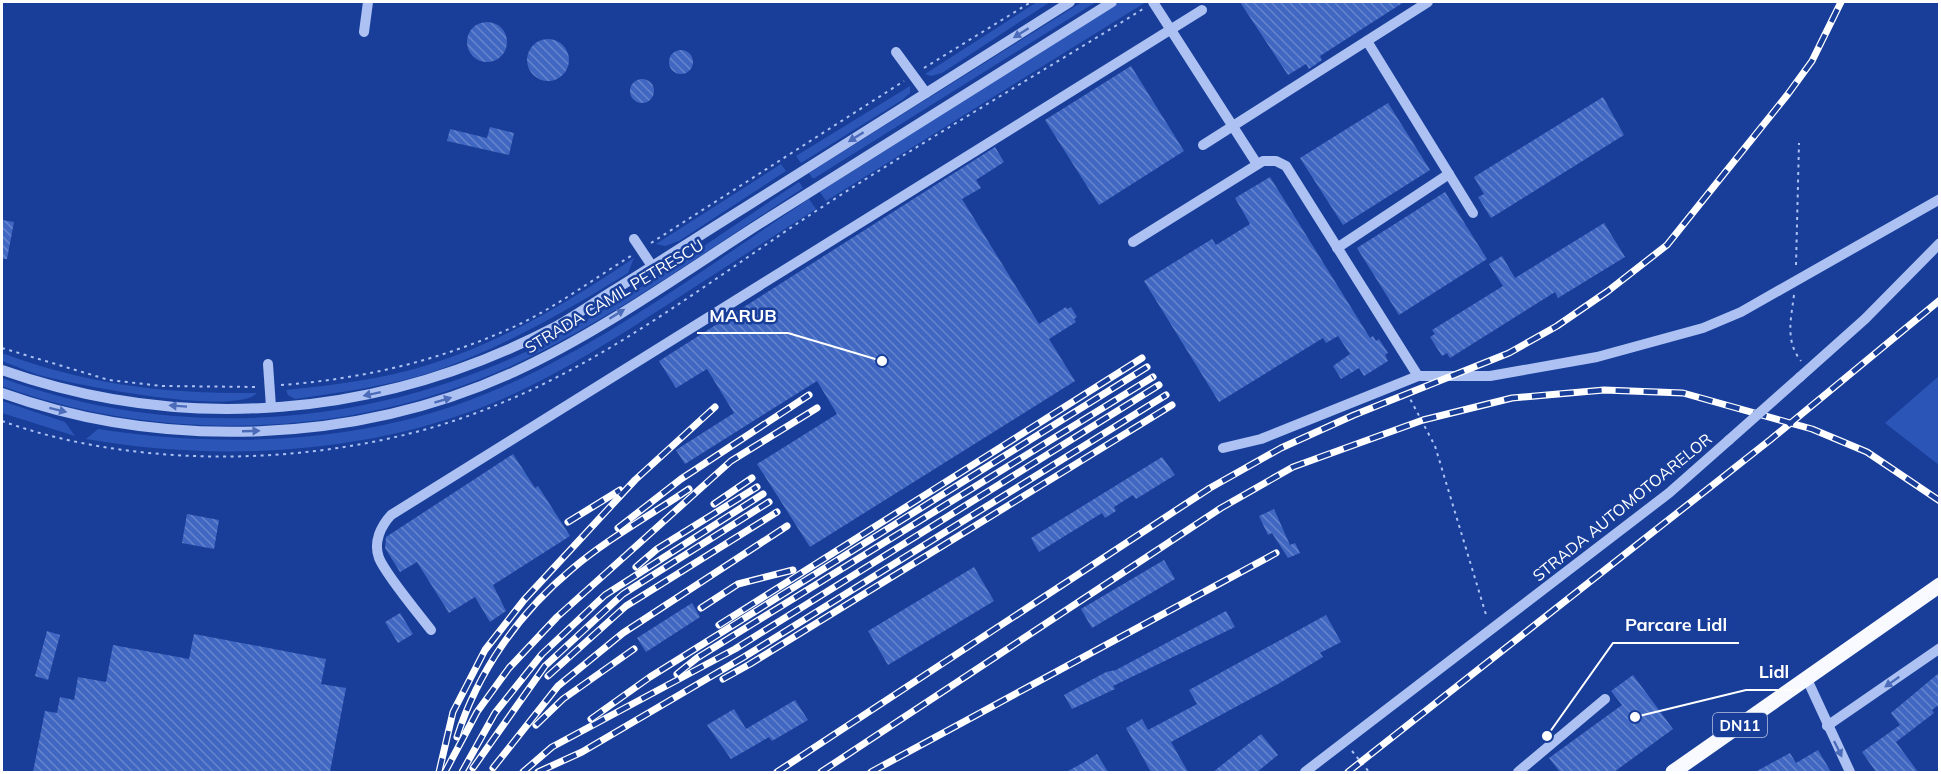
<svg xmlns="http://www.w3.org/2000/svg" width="1941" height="774" viewBox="0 0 1941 774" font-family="Mulish,sans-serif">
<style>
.green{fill:#2b56b8}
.building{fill:url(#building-back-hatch)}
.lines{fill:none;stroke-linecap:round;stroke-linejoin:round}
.path{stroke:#adc2f2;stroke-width:2;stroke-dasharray:3 4.5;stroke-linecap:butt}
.minor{stroke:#adc2f2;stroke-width:10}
.major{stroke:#f8faff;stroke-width:15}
.rail-casing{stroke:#fff;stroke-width:7}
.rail{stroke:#183e9a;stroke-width:4.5;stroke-dasharray:14;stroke-linecap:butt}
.minor-bridge{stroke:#adc2f2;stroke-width:10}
.oneway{fill:#4c6cb9}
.labels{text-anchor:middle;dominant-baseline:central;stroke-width:5;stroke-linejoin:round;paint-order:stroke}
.shield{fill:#183e9a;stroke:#bac5e1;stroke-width:1.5}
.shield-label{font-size:15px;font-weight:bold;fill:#fff}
.street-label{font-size:16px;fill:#fff;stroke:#183e9a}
.leader{fill:none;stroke:#fff;stroke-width:2}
.callout-dot{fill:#fff;stroke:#183e9a;stroke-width:2}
.callout-label{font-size:18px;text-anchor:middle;font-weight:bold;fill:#fff;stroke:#183e9a;stroke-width:5;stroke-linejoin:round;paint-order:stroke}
</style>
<defs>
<pattern id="building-back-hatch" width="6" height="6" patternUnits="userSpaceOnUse" patternTransform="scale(1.5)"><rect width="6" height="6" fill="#4067c1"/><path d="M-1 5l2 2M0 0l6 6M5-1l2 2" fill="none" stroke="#6685cd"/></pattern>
</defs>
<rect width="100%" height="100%" fill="#183e9a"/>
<g class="green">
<path d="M1037 2H1050L942 73 931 76 925 74Z"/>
<path d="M1082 2H1096L813 179 809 173Z"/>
<path d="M1120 2H1146L826 201 820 192Z"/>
<path d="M910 86V93L902 100 801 163 796 156Z"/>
<path d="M781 164 786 171 679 241 665 246 656 244Z"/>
<path d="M799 182 803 188C715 245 628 308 534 355 372 437 172 448 2 386V378C175 442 369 428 534 348 627 302 713 239 799 182Z"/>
<path d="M809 199 816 209C766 241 716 273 667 305 605 345 541 386 472 411 351 455 212 461 86 439L98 429C220 448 354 444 470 400 589 356 703 269 809 199Z"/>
<path d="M634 258 628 273C566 311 504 347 435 371 390 386 342 392 295 399L288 395 286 390C335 385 384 379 431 364 505 341 570 301 634 258Z"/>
<path d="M2 353C88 385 166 394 257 393 237 417 69 384 36 374 24 370 13 365 2 361Z"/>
<path d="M1939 376V465L1885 423Z"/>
<path d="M2 401 65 422 75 436 2 413Z"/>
</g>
<g class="building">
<path d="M1240 2H1404L1320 56 1322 60 1309 69 1306 64 1288 75Z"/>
<circle cx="487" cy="42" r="20"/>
<circle cx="548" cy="60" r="21"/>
<circle cx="681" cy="62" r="12"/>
<path d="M1131 66 1184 151 1099 205 1045 120Z"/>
<circle cx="642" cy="91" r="12"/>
<path d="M1603 97 1624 135 1491 218 1478 197 1484 194 1474 177Z"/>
<path d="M1388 103 1430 170 1343 225 1300 158Z"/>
<path d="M490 127 514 133 509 155 447 141 450 129 487 138Z"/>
<path d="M995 147 1004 162 976 180 981 188 962 199 1039 324 1066 307 1067 309 1071 307 1077 317 1074 319 1076 322 1049 339 1075 381 810 547 757 464 837 414 817 381 685 464 676 450 734 413 707 369 676 388 659 361Z"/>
<path d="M1270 177 1370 338 1373 336 1376 341 1379 339 1388 353 1385 355 1388 361 1364 376 1359 368 1341 379 1333 366 1350 354 1338 336 1326 343 1323 338 1219 402 1144 281 1212 239 1216 245 1250 224 1235 198Z"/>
<path d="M1445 192 1487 259 1399 315 1357 248Z"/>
<path d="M2 220 14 222 7 259H2Z"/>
<path d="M1604 223 1625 257 1558 298 1555 292 1450 358 1447 353 1442 356 1430 337 1435 334 1432 330 1503 286 1489 264 1502 256 1515 278Z"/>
<path d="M513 454 535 488 538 486 570 536 493 585 506 611 490 622 475 597 449 613 417 562 400 572 385 548 386 537Z"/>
<path d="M1162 457 1175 475 1136 499 1133 495 1114 507 1116 511 1105 518 1102 513 1039 552 1031 538Z"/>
<path d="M1274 509 1290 545 1295 543 1300 553 1288 558 1272 533 1268 535 1259 516Z"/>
<path d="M187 514 219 520 214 549 182 543Z"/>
<path d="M1164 560 1175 579 1092 628 1081 609Z"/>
<path d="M974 567 994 601 888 665 868 631Z"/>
<path d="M692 603 700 617 646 652 637 638Z"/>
<path d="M1226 611 1235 627 1113 686 1115 689 1072 709 1064 695 1106 672 1116 670Z"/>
<path d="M400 613 413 634 398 643 385 622Z"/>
<path d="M1326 615 1341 642 1320 653 1323 657 1278 684 1171 742 1188 772H1151L1126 728 1142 719 1148 730 1197 704 1189 690Z"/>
<path d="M47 631 60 635 48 680 35 676Z"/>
<path d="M194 634 326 659 321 684 346 688 330 772H33L45 711 57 713 60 697 74 700 78 677 106 682 113 645 189 659Z"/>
<path d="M1940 672V704L1932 710 1934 713 1896 742 1918 772H1876L1862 752 1900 725 1891 713Z"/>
<path d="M1633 675 1673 729 1614 772H1560L1549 758 1622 705 1611 691Z"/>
<path d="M795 700 808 720 772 741 769 737 731 759 707 725 734 709 746 729Z"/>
<path d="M1261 734 1278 755 1257 772H1213Z"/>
<path d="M1818 750 1831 772H1755L1790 753 1796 763Z"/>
<path d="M1097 754 1108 772H1066L1081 764Z"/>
</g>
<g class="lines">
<g class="path">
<path d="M924 68 1031 2"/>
<path d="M651 243 904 81"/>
<path d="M1796 265 1799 143"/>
<path d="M1794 295C1791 319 1785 341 1801 361"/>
<path d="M2 348 109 380 162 386 258 387"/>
<path d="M281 385C365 379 446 359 522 323 560 304 595 278 631 256"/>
<path d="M1407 393 1435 446 1487 618"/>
<path d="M2 421C153 475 351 466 499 404 614 357 715 277 819 209 925 140 1035 76 1143 9"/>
<path d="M1352 751 1369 772"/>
</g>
<g class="minor">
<path d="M1153 2 1257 164"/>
<path d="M364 32 368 2"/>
<path d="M1367 41 1473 213"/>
<path d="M896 52 926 93"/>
<path d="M1203 145 1428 2"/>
<path d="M634 239 652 266"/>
<path d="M1133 242 1263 161H1276L1286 166 1418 376"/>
<path d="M1337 248 1449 174"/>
<path d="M268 364 271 407"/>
<path d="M2 370C186 435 381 417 553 328 576 316 597 300 619 287 661 261 702 234 744 208 853 139 962 70 1070 2"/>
<path d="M1800 377 1865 319 1940 243"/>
<path d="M2 393C164 451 357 444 514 372 603 331 685 271 767 219 882 146 997 74 1112 2"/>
<path d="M1223 448 1261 439 1418 376H1490L1597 357 1703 328 1741 312 1940 199"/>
<path d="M431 630C418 613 386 575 379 558 373 542 381 526 391 515L1202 10"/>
<path d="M1806 677 1850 772"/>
<path d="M1827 726 1940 648"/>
<path d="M1305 772 1669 493 1729 440"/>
<path d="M1518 772 1605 699"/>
</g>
<path class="major" d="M1673 772 1940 585"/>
<defs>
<g id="rail">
<path d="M714 504 752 478"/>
<path d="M568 522 620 490"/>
<path d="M618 528 681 479 809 395"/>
<path d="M636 567 657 549 757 487"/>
<path d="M701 608 738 584 793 570"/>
<path d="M719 625 1142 358"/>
<path d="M677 674 697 658 1153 377"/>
<path d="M548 676 626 606 777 512"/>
<path d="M723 679 750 664 1172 405"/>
<path d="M591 719 650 677 1147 367"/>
<path d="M536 725 563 699 634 649"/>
<path d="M457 737C478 671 519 613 572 569 607 539 651 515 689 489"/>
<path d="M473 768 545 666 623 594 769 502"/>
<path d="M493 768 558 686 623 633 787 526"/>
<path d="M439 772 453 712 485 650 524 600 635 480 715 407"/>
<path d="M445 772 477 712 509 668 557 617 731 461 817 408"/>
<path d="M462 772 495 713 542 654 605 595 763 494"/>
<path d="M523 772 552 747 735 649 1159 385"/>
<path d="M538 772 582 752 744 657 1166 395"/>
<path d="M777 772 1210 488 1281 448 1354 415 1509 353 1557 326 1608 291 1667 245 1788 94 1812 61 1841 2"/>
<path d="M821 772 1221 508 1293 467 1423 420 1512 398 1604 390 1683 393 1812 429 1867 452 1940 501"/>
<path d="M871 772 1276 553"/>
<path d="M1348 772 1770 440 1940 300"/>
</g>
</defs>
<use href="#rail" class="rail-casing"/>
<use href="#rail" class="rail"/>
<path class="minor-bridge" d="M1729 440 1800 377"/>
</g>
<defs><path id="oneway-solid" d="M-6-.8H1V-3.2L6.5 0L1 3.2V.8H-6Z" transform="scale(1.5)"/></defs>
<g class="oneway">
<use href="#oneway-solid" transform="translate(1021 33) rotate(148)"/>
<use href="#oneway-solid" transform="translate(856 137) rotate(148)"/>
<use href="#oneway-solid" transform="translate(617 314) rotate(-32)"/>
<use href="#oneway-solid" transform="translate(372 394) rotate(168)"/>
<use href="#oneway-solid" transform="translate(443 400) rotate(-17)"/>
<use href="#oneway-solid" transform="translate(178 406) rotate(-176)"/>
<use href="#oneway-solid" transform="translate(58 410) rotate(14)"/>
<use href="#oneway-solid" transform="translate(251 431) rotate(-2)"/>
<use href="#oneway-solid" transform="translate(1892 682) rotate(145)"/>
<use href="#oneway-solid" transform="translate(1838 749) rotate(64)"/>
</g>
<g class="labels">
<rect class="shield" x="1713" y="713" width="54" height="24" rx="4.5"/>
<g class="shield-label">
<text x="1740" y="725">DN11</text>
</g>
<g class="street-label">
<text transform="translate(614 296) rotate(-31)">STRADA CAMIL PETRESCU</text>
<text transform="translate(1622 507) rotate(-39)">STRADA AUTOMOTOARELOR</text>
</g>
</g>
<path class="leader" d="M882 361L788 333H697M1547 736L1613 643H1739M1635 717L1746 690H1801"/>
<g class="callout-dot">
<circle cx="882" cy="361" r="6"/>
<circle cx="1547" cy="736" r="6"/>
<circle cx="1635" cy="717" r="6"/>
</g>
<g class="callout-label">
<text x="743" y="322">MARUB</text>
<text x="1676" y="631">Parcare Lidl</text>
<text x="1774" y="678">Lidl</text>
</g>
<rect width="1941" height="774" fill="none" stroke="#ffffff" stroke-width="6"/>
</svg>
